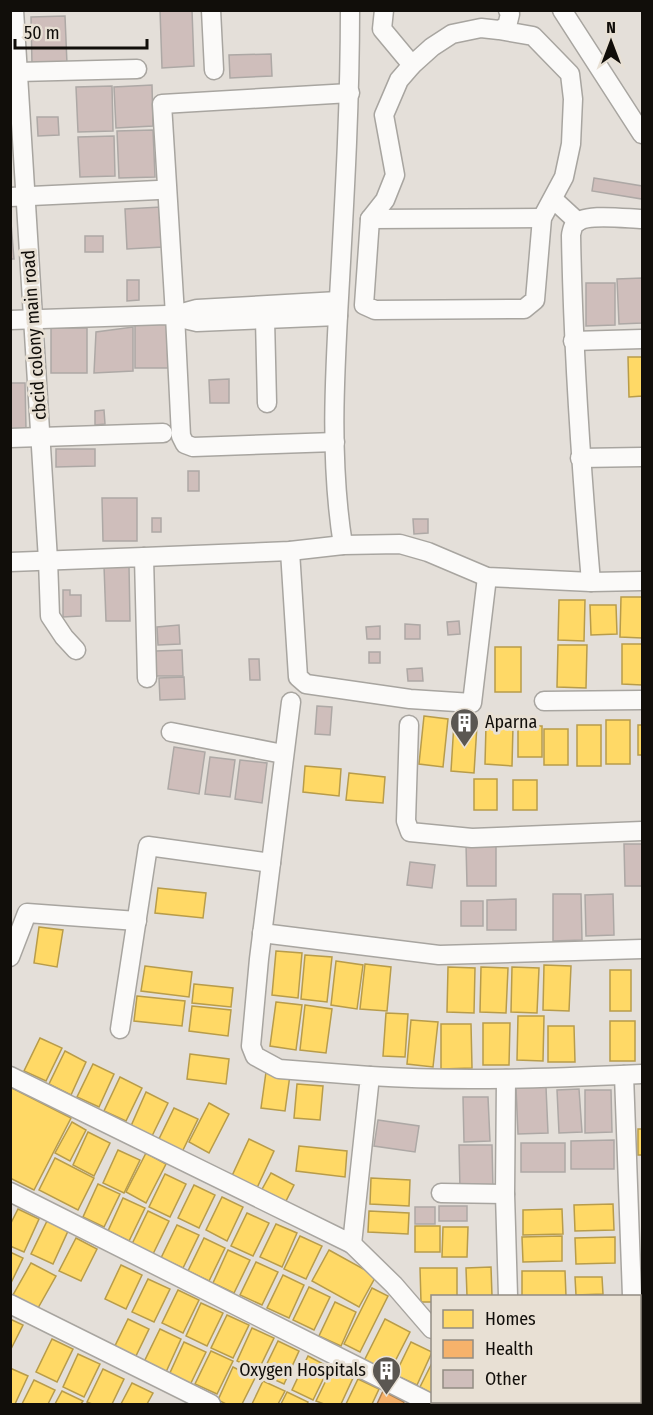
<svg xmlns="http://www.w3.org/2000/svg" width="653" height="1415" viewBox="0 0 653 1415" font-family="'Fira Sans Condensed',sans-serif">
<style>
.homes{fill:#ffd966;stroke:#b89c4a;stroke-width:1.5}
.health{fill:#f6b26b;stroke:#b1814e;stroke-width:1.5}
.building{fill:#cfbebb;stroke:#ada8a5;stroke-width:1.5}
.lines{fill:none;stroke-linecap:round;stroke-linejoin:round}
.minor-casing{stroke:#a8a5a0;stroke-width:21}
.minor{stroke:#fbfaf9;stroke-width:18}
.labels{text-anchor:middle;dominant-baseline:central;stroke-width:6;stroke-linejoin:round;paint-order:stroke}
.street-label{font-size:18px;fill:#110e0a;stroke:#e8e0d4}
.poi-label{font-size:18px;fill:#110e0a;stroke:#e8e0d4;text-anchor:start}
</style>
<rect width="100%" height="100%" fill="#e4dfd9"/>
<g class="homes">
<path d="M628 357H642V396L629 397Z"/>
<path d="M621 597H642V638L620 637Z"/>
<path d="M559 600H585L584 641 558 640Z"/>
<path d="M590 605H616L617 634 591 635Z"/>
<path d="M622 644H642V685L622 684Z"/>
<path d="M558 645H587L586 688 557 687Z"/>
<rect x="495" y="647" width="26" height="45"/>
<path d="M424 716 448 719 443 767 419 764Z"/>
<rect x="606" y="720" width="24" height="44"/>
<path d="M454 723 477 725 474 773 451 771Z"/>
<path d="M486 725 513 726 512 766 485 764Z"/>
<rect x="577" y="725" width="24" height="41"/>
<rect x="638" y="725" width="4" height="30"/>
<rect x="518" y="726" width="24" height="31"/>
<rect x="544" y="729" width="24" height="36"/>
<path d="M305 766 341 769 339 796 303 792Z"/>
<path d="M349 773 385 777 383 803 346 800Z"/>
<rect x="474" y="779" width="23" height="31"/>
<rect x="513" y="780" width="24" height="30"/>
<path d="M158 888 206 893 203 918 155 913Z"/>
<path d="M39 927 63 930 57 967 34 963Z"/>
<path d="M276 951 302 953 298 998 272 995Z"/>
<path d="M305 955 332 957 327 1002 301 999Z"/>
<path d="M336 961 363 965 357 1009 331 1005Z"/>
<path d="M365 964 391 967 387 1011 360 1009Z"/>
<path d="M544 965 571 966 569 1011 543 1010Z"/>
<path d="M145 966 192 972 189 997 141 991Z"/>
<path d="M448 967 475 968 474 1013 447 1012Z"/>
<path d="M481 967 508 968 506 1013 480 1012Z"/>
<path d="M512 967 539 968 537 1013 511 1012Z"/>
<rect x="610" y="970" width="21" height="41"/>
<path d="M194 984 233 988 231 1007 192 1003Z"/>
<path d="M137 996 185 1001 182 1026 134 1021Z"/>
<path d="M276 1002 302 1005 296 1050 270 1046Z"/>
<path d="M305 1005 332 1009 326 1053 300 1050Z"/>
<path d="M192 1006 231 1010 228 1036 189 1031Z"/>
<path d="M386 1013 408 1014 405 1057 383 1056Z"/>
<path d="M518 1016H544L543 1061 517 1060Z"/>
<path d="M411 1020 438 1022 433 1067 407 1064Z"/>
<rect x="610" y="1021" width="25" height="40"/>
<path d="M483 1023H510L509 1065H483Z"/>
<path d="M441 1024H471L472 1068 441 1069Z"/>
<path d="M548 1026H574L575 1062H548Z"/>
<path d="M40 1038 62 1048 46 1081 24 1071Z"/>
<path d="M65 1051 86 1062 71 1095 49 1084Z"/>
<path d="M190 1054 229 1059 226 1084 187 1079Z"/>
<path d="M93 1064 114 1074 99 1107 77 1097Z"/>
<path d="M266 1072 290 1075 285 1111 261 1108Z"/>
<path d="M120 1077 142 1088 126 1121 104 1111Z"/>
<path d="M297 1084 323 1086 320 1120 294 1118Z"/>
<path d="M10 1087 71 1118 34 1190 10 1178Z"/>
<path d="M146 1092 168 1103 152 1136 131 1126Z"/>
<path d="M209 1103 229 1114 209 1153 189 1142Z"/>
<path d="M174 1108 198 1119 182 1152 158 1141Z"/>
<path d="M72 1122 86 1130 70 1161 55 1153Z"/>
<rect x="638" y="1129" width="4" height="26"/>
<path d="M88 1132 110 1143 94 1176 73 1165Z"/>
<path d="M249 1139 274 1151 256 1190 231 1178Z"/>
<path d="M299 1146 347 1151 345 1177 296 1171Z"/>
<path d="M118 1150 140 1160 124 1193 103 1183Z"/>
<path d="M146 1153 166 1164 146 1203 126 1192Z"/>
<path d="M55 1158 94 1178 78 1210 39 1190Z"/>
<path d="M271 1173 294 1185 284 1205 260 1193Z"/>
<path d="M165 1174 186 1184 170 1217 149 1207Z"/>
<path d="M371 1178 410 1180 409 1206 370 1204Z"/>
<path d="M98 1184 120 1194 104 1227 83 1217Z"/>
<path d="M194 1185 215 1195 199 1228 178 1218Z"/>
<path d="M222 1197 243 1207 227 1241 206 1230Z"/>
<path d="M123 1198 145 1208 129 1241 108 1231Z"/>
<path d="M613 1204 614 1230 575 1231 574 1205Z"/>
<path d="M18 1209 39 1219 24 1252 10 1246V1225Z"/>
<path d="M562 1209 563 1234 523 1235V1210Z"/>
<path d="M148 1211 169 1221 153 1254 132 1244Z"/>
<path d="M369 1211 409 1213 408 1234 368 1232Z"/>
<path d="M247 1213 269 1223 253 1256 231 1246Z"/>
<path d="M47 1221 68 1231 53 1264 31 1254Z"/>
<path d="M276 1224 297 1233 282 1267 260 1257Z"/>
<path d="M177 1225 199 1235 183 1268 161 1258Z"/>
<rect x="415" y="1226" width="25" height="26"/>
<path d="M443 1227H468L467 1257H442Z"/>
<path d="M300 1236 322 1246 306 1279 284 1269Z"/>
<path d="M562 1236V1261L523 1262 522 1237Z"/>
<path d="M615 1237V1263L576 1264 575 1238Z"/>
<path d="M76 1238 97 1249 81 1281 59 1271Z"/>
<path d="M204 1238 225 1248 209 1281 188 1271Z"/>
<path d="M228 1250 250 1260 234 1293 213 1283Z"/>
<path d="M329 1250 376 1276 359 1307 312 1281Z"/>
<path d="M10 1252 23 1258 10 1285Z"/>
<path d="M256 1262 278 1272 262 1305 240 1295Z"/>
<path d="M31 1263 56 1276 38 1308 13 1295Z"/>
<path d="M121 1265 142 1275 126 1309 105 1299Z"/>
<path d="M491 1267 492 1296H467L466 1268Z"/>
<path d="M420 1268H457V1296H432V1302H421Z"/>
<path d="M522 1271H565L566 1296H522Z"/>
<path d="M283 1275 304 1285 289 1318 267 1308Z"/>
<path d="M575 1277H602L603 1294 576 1295Z"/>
<path d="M148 1279 170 1289 154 1322 132 1312Z"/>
<path d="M309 1287 330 1297 314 1330 293 1320Z"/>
<path d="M372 1288 388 1296 360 1352 344 1344Z"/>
<path d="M178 1290 199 1300 183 1333 162 1323Z"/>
<path d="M335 1302 356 1312 341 1346 319 1336Z"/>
<path d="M201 1303 223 1313 207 1346 186 1336Z"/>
<path d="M227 1315 249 1325 233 1358 211 1348Z"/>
<path d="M10 1319 23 1325 10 1351Z"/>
<path d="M128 1319 149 1329 133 1362 112 1352Z"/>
<path d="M385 1319 410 1332 389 1373 364 1361Z"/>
<path d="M252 1328 274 1338 258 1371 237 1361Z"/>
<path d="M160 1329 181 1339 166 1372 144 1362Z"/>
<path d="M52 1339 73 1349 57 1382 36 1372Z"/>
<path d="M278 1341 299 1351 284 1384 262 1374Z"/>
<path d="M184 1342 206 1352 190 1385 169 1375Z"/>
<path d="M411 1342 432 1352 417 1385 395 1375Z"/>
<path d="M211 1351 233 1361 217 1394 195 1384Z"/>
<path d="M78 1354 100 1364 84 1397 63 1387Z"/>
<path d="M308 1356 329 1367 313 1400 292 1390Z"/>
<path d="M432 1363V1394L420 1387Z"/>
<path d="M233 1367 255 1378 242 1404H226L218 1400Z"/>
<path d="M10 1368 28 1376 15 1404H10Z"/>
<path d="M332 1368 353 1378 341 1404H324L316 1401Z"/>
<path d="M103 1369 124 1379 112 1404H92L87 1402Z"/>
<path d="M358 1379 379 1389 372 1404H346Z"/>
<path d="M34 1380 55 1390 48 1404H22Z"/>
<path d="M263 1381 285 1391 278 1404H252Z"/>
<path d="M132 1383 153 1393 147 1404H121Z"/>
<path d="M62 1391 83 1401 81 1404H55Z"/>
<path d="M287 1392 308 1402 307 1404H281Z"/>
<path d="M579 1402H623V1404H580Z"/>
</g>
<path class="health" d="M383 1391 404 1402 403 1404H377Z"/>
<g class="building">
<path d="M160 10H192L194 66 162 68Z"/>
<path d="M65 16 67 64 32 65 31 17Z"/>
<path d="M271 54 272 76 230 78 229 55Z"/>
<path d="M152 85 153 126 116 128 114 87Z"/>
<path d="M112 86 113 131 78 132 76 87Z"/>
<path d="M37 117H58L59 135 38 136Z"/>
<path d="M153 130 155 177 119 178 117 131Z"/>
<path d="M114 136 115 176 80 177 78 137Z"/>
<path d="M594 178 642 186V199L592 191Z"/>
<path d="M161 207 163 247 127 249 125 209Z"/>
<path d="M10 211 14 259H10Z"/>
<rect x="85" y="236" width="18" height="16"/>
<path d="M642 278V323L619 324 617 279Z"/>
<path d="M127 280H139V300L127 301Z"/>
<path d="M586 283H615V325L586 326Z"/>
<path d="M167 324 168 368H135V325Z"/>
<path d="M133 327V371L94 373 96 332Z"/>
<rect x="51" y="328" width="36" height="45"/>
<path d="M229 379V403H210L209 380Z"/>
<path d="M10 383H25L26 429 10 430Z"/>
<path d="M104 410 105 424 95 425V411Z"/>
<path d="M56 449H95V466L56 467Z"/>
<rect x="188" y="471" width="11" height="20"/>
<path d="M102 498H137V541H103Z"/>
<rect x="152" y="518" width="9" height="14"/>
<path d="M413 519H428V533L414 534Z"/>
<path d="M104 566H129L130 621H106Z"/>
<path d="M63 590H70V595H81V616L63 617Z"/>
<path d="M459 621 460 634 448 635 447 622Z"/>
<path d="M405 624 420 625V639H405Z"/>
<path d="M179 625 180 644 158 645 157 627Z"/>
<path d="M380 626V639H367L366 627Z"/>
<path d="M182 650 183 676H156V651Z"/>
<rect x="369" y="652" width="11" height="11"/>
<path d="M249 659H259L260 680H250Z"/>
<path d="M422 668 423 681H408L407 669Z"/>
<path d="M184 677 185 699 160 700 159 678Z"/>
<path d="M317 706 332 707 330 735 315 734Z"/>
<path d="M174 747 205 752 199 794 168 789Z"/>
<path d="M210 757 235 760 230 797 205 794Z"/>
<path d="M240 760 267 763 262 803 235 799Z"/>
<path d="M466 844H496V886H467Z"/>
<path d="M624 844H642V886H625Z"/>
<path d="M410 862 435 865 432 888 407 885Z"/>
<path d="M553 894H581L582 940 553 941Z"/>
<path d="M613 894 614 935 586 936 585 895Z"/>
<path d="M516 899V930H487V900Z"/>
<rect x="461" y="901" width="22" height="25"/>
<path d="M546 1087 548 1133 518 1134 516 1088Z"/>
<path d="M579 1089 582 1132 559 1133 557 1090Z"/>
<path d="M585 1090H611L612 1132 585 1133Z"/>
<path d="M463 1097H488L490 1141 464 1142Z"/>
<path d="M378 1120 419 1126 415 1152 374 1146Z"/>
<path d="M614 1140V1169H571V1141Z"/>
<rect x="521" y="1143" width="44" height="29"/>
<path d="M459 1145H492L493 1190H460Z"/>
<rect x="439" y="1206" width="28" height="15"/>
<rect x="415" y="1207" width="20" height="17"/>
</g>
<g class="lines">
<defs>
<g id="minor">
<path d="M14 10 48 560 50 616 64 637 76 650"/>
<path d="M211 10 214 70"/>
<path d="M384 10 382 29 412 65"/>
<path d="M562 10 642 134"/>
<path d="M499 30 533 36 570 74 573 99 571 144 564 177 542 218 535 300 524 309 375 310 364 305 370 219 385 200 395 175 384 115 399 80 412 65 432 47 452 34 481 28 499 30 507 26 510 14 508 10"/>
<path d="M18 72 137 69"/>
<path d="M10 197 158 190"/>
<path d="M553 199 578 222"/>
<path d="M370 219 542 218"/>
<path d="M175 315 162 104 350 93"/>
<path d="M265 319 267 403"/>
<path d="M10 320 167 315 197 322 338 316"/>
<path d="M573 341 642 339"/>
<path d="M10 438 163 433"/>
<path d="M335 442 193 447 185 444 181 436 175 315 197 309 338 301"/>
<path d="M580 458 642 457"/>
<path d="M343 545C329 458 335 368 340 280 345 190 350 101 350 10"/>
<path d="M290 551 298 677 306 684 410 699 472 703 487 577"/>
<path d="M144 557 290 551 343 545 400 544 428 552 487 577 591 582 642 581"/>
<path d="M10 562 144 557 147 678"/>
<path d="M591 582C581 466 573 351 571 235 571 234 573 226 574 225 583 212 628 219 642 219"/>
<path d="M544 701 642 700"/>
<path d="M409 725 406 821 410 832 472 838 642 831"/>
<path d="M171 732 283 754"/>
<path d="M262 933 439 955 642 949"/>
<path d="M10 957 27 913 137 921"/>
<path d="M120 1029 148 846 271 863"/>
<path d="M624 1075 632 1296"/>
<path d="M10 1076 352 1244 370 1076 279 1069 255 1056 251 1046 259 959 291 702"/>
<path d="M370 1076C461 1082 552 1078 642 1074"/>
<path d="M506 1079 505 1194 508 1296"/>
<path d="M10 1192 432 1404"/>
<path d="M441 1193 505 1194"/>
<path d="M352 1244 394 1285 432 1329"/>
<path d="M10 1304 211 1404"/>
<path d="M640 1317H642"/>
<path d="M495 1402 497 1404"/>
<path d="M512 1402V1404"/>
<path d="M638 1402V1404"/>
<path d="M455 1404 456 1402"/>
</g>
</defs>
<use href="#minor" class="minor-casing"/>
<use href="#minor" class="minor"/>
</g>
<defs>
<symbol id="building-pin" viewBox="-11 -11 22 30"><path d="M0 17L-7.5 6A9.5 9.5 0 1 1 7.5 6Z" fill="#5b5752" stroke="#e8e0d4"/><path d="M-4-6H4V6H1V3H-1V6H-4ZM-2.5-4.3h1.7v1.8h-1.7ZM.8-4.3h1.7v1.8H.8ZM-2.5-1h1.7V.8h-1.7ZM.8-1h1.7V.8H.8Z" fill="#fff"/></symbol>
</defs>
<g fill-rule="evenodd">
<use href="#building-pin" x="448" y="706" width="33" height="45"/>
<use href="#building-pin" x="370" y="1354" width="33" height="45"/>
</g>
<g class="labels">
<g class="street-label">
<text transform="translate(34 335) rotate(-94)">cbcid colony main road</text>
</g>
<g class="poi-label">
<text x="485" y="722">Aparna</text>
<text x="366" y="1370" text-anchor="end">Oxygen Hospitals</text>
</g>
</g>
<rect width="653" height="1415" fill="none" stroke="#110e0a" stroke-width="24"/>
<rect x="431" y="1295" width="210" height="108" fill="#e8e0d4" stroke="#928c83" stroke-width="1.5"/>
<rect x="443" y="1310" width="30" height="18" fill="#ffd966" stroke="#928c83" stroke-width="1.5"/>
<text x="485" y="1325" font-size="18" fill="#110e0a">Homes</text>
<rect x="443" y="1340" width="30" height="18" fill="#f6b26b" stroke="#928c83" stroke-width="1.5"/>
<text x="485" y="1355" font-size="18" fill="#110e0a">Health</text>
<rect x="443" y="1370" width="30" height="18" fill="#cfbebb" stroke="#928c83" stroke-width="1.5"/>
<text x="485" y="1385" font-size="18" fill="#110e0a">Other</text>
<g transform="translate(611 42)" stroke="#e8e0d4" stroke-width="4.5" paint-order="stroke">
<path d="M0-4.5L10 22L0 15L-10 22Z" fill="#110e0a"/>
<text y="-9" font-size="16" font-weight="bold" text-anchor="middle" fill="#110e0a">N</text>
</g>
<path d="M15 39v9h132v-9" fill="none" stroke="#110e0a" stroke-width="3"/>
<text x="24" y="39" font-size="18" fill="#110e0a" stroke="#e8e0d4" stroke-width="4.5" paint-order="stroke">50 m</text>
</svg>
